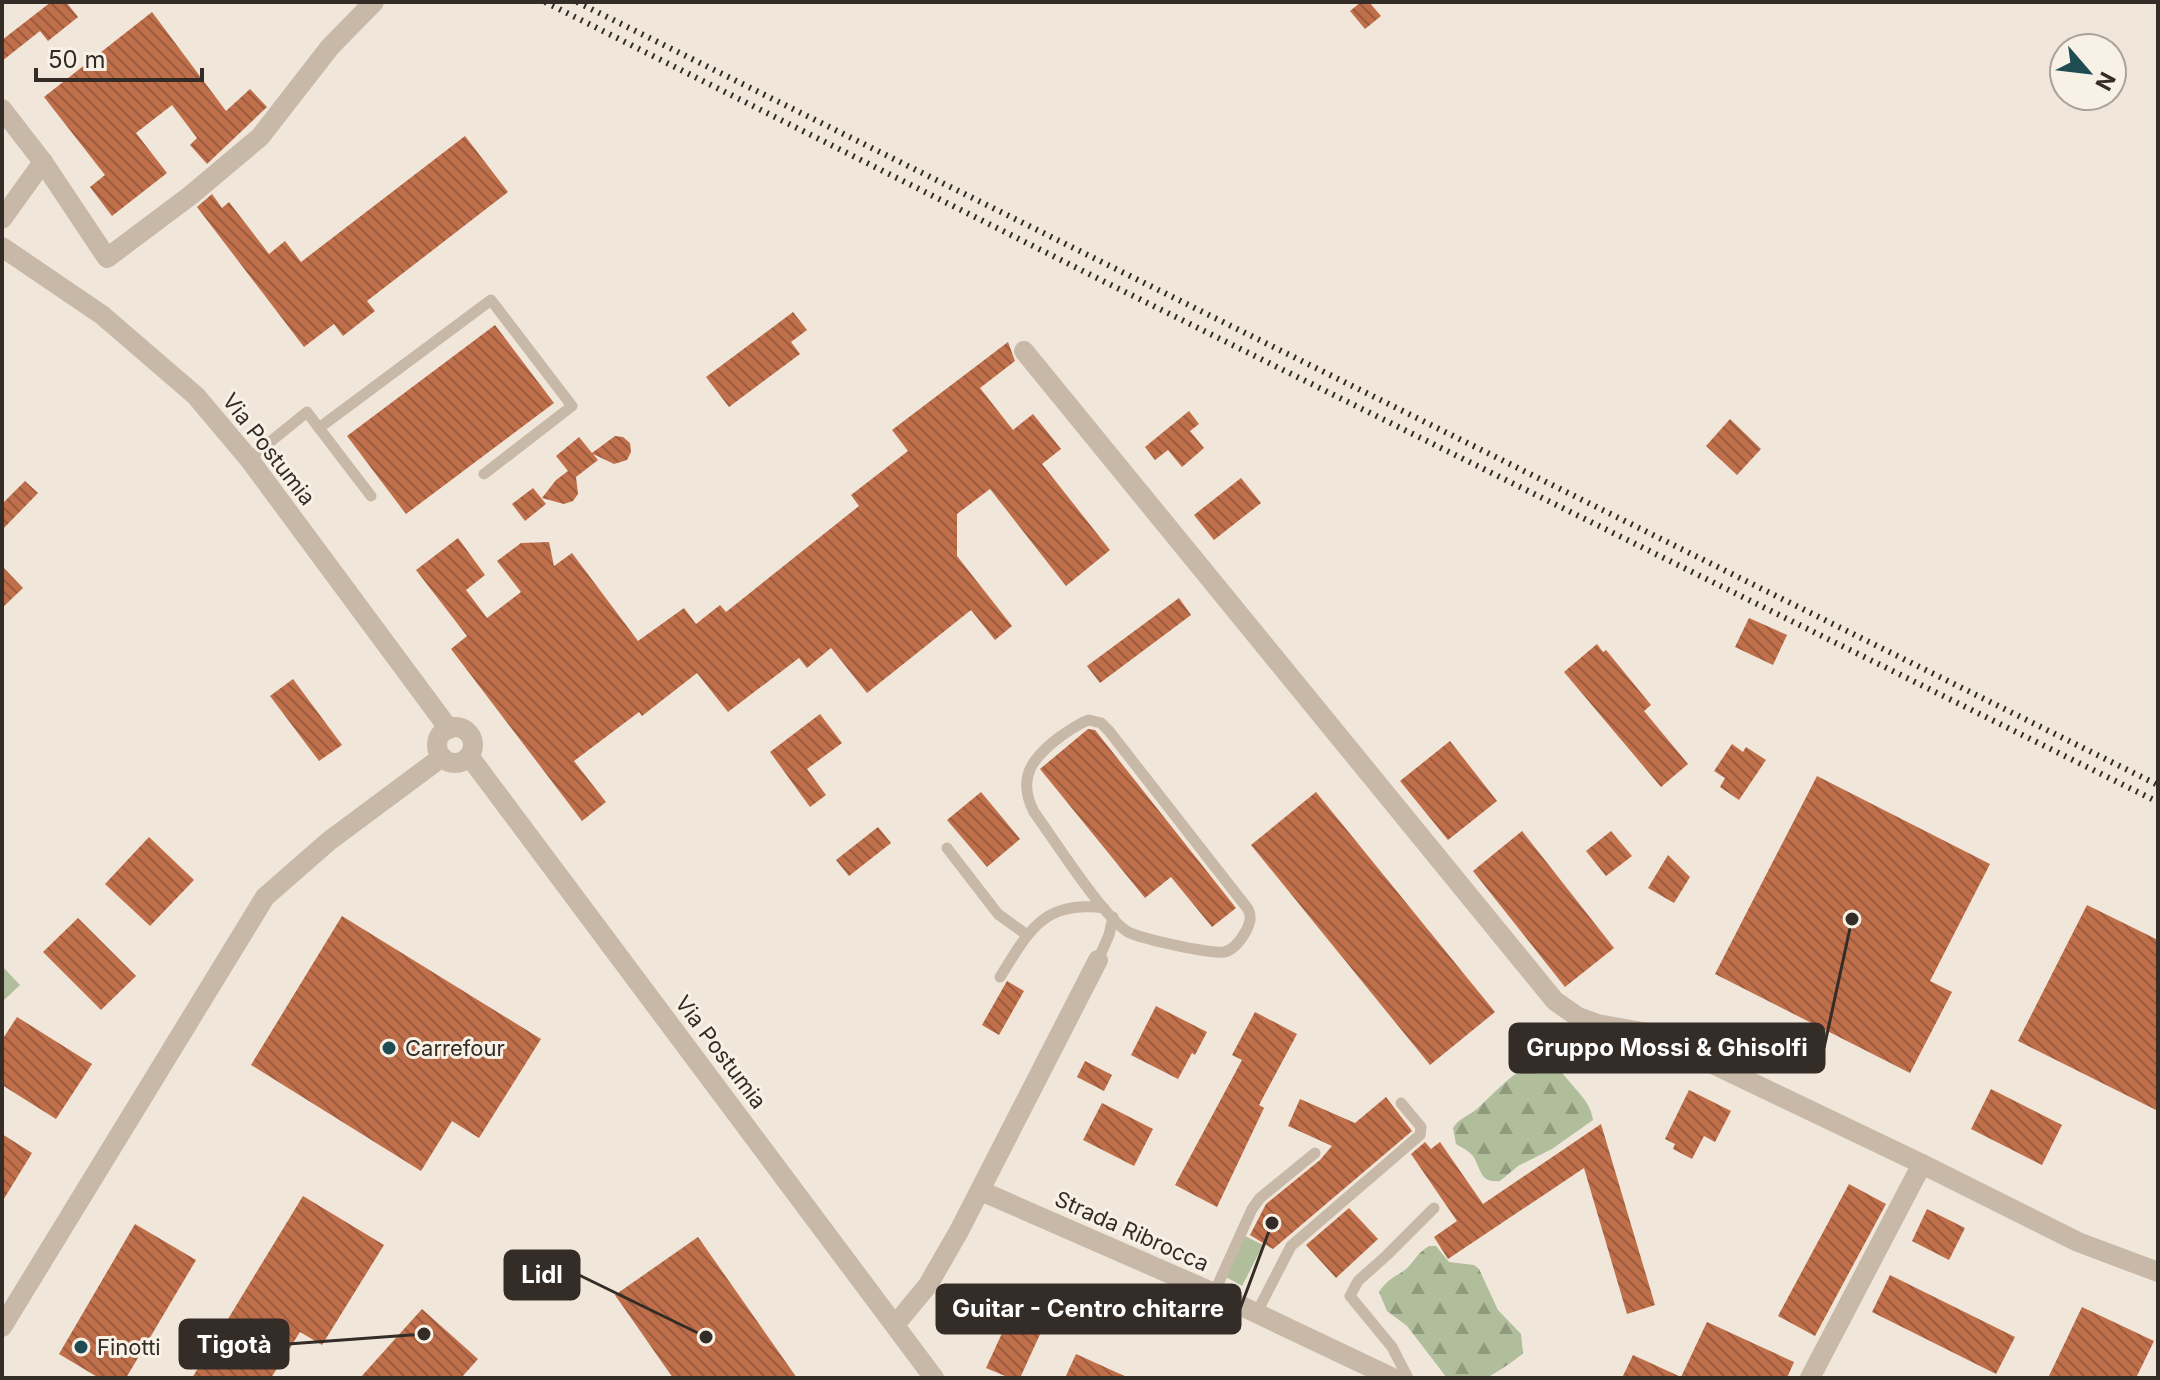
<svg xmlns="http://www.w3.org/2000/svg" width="2160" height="1380" viewBox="0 0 2160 1380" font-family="Inter,sans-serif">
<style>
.forest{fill:url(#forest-firs)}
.garden{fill:#b0be9b}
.building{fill:url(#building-back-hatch)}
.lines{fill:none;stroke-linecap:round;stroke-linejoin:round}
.lane{stroke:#c7b8a7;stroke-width:11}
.street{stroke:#c7b8a7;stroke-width:20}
.rail{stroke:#342c27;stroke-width:6;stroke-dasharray:2 6;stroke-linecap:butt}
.poi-dot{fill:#1f4c53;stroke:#f8f1e6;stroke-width:3}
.labels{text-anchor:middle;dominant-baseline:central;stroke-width:6;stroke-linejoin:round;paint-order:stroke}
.street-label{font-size:22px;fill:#342c27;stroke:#f8f1e6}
.poi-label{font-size:22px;fill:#342c27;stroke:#f8f1e6;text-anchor:start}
.leader{fill:none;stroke:#342c27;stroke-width:3}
.callout-dot{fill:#342c27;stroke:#f8f1e6;stroke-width:3}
.callout{fill:#342c27;stroke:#342c27;stroke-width:3}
.callout-label{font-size:24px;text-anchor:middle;font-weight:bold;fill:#fff}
</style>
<defs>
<pattern id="forest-firs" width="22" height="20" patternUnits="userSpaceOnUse" patternTransform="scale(2)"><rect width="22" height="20" fill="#b0be9b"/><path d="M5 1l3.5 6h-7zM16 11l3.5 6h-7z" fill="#909b7e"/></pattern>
<pattern id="building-back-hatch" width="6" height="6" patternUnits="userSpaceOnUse" patternTransform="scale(2)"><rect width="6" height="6" fill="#bf6f4a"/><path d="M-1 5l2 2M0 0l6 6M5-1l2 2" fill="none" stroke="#9c5b3e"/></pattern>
</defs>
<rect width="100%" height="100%" fill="#f0e7da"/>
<g class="forest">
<path d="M1541 1059 1556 1063C1565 1082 1591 1098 1593 1120L1552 1149 1518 1166 1500 1181C1479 1183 1482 1170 1473 1156 1469 1151 1461 1147 1456 1144L1453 1128C1460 1117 1469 1116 1478 1108 1496 1091 1517 1068 1541 1059Z"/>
<path d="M1429 1246H1436L1449 1262 1474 1265 1479 1269 1498 1310 1521 1334 1523 1353C1520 1357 1492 1376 1486 1378 1475 1380 1458 1378 1447 1378L1407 1326 1387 1311 1379 1292C1388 1279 1393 1278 1405 1270 1414 1262 1418 1252 1429 1246Z"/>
</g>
<g class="garden">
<path d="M2 966 20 985 2 1002Z"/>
<path d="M1245 1236 1263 1245 1242 1286 1226 1277Z"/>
</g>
<g class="building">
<path d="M51 2H66L78 17 48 41 40 31 2 61V40Z"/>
<path d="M1361 2H1369L1381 16 1365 29 1350 11Z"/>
<path d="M152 12 226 111 250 89 267 107 207 164 190 145 197 138 172 105 136 133 167 173 112 216 90 187 105 175 44 97Z"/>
<path d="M465 136 508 192 367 301 375 311 343 336 334 324 304 347 197 207 212 194 222 208 229 202 269 254 285 241 301 262Z"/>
<path d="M793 312 807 330 791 342 800 354 729 407 706 377Z"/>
<path d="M495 325 554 403 406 514 347 436Z"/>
<path d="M1008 342 1015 361 980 388 1013 430 1033 414 1061 449 1042 464 1110 550 1066 586 990 489 957 514V556L1012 626 995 640 971 610 867 693 831 648 807 668 799 658 728 712 697 673 642 716 639 712 574 761 606 802 582 821 451 649 467 636 416 570 458 538 485 575 466 590 487 618 521 592 497 561 521 543 549 542 554 566 572 553 638 641 684 608 696 624 720 605 726 612 859 506 851 495 908 451 892 430Z"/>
<path d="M1189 411 1199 424 1190 431 1204 448 1182 467 1168 450 1155 460 1145 447Z"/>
<path d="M1730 419 1761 449 1737 475 1706 446Z"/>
<path d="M615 436 623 437 630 443 631 452 627 460 614 464 593 454 598 460 576 477 578 494 573 501 564 504 542 498 556 480 568 471 556 456 579 437 592 453Z"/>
<path d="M1241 478 1261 503 1214 540 1194 515Z"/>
<path d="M25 481 38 493 2 530V504Z"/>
<path d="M533 488 546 504 525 521 512 504Z"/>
<path d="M2 566 23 588 2 608Z"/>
<path d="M1179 598 1191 615 1100 683 1087 666Z"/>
<path d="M1749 618 1787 635 1773 665 1735 647Z"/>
<path d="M1597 644 1603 652 1606 650 1651 705 1644 711 1688 764 1661 787 1564 672Z"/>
<path d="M293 679 342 745 319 761 270 696Z"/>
<path d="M820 714 842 743 807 769 826 795 810 807 770 752Z"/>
<path d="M1088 729 1095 730 1236 908 1212 927 1171 877 1145 898 1040 769Z"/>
<path d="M1450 741 1497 801 1448 840 1400 781Z"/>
<path d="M1732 744 1743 752 1746 747 1766 760 1739 800 1720 787 1725 778 1714 771Z"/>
<path d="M1817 776 1990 864 1930 981 1952 992 1910 1073 1715 974Z"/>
<path d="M981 792 1020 839 987 867 947 820Z"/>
<path d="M1316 792 1495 1012 1430 1065 1251 845Z"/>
<path d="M878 827 891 843 849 876 836 860Z"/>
<path d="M1522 831 1614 948 1565 987 1473 871Z"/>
<path d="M1611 831 1632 856 1606 876 1586 851Z"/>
<path d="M149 837 194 880 150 926 105 884Z"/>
<path d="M1668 855 1690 877 1674 903 1648 888Z"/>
<path d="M2087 905 2158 940V1111L2018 1041Z"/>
<path d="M342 916 541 1039 479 1138 452 1121 421 1171 251 1065Z"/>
<path d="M78 918 136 976 101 1010 43 952Z"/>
<path d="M1007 981 1024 991 999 1035 982 1025Z"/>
<path d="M1156 1006 1207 1032 1195 1055 1192 1053 1178 1079 1131 1055Z"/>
<path d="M1255 1012 1297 1034 1259 1105 1264 1108 1217 1207 1175 1185 1242 1060 1232 1055Z"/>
<path d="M17 1017 92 1064 56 1119 2 1085V1040Z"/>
<path d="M1085 1061 1112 1075 1104 1091 1077 1077Z"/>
<path d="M1991 1089 2062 1125 2042 1165 1971 1129Z"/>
<path d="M1689 1090 1731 1111 1715 1142 1704 1136 1692 1159 1673 1149 1675 1144 1665 1139Z"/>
<path d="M1386 1097 1412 1131 1273 1249 1250 1235 1266 1204 1320 1160 1332 1146 1288 1126 1300 1099 1355 1123Z"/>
<path d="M1102 1103 1153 1129 1134 1166 1083 1140Z"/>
<path d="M1601 1124 1655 1305 1627 1314 1584 1168 1448 1259 1434 1237 1457 1221 1411 1154 1425 1142 1431 1149 1440 1142 1483 1204Z"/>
<path d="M2 1134 32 1153 2 1202Z"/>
<path d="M1849 1184 1886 1204 1815 1336 1778 1316Z"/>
<path d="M303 1196 384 1245 322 1345 300 1332 271 1378H192Z"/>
<path d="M1349 1208 1378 1239 1336 1278 1306 1245Z"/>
<path d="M1927 1209 1965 1228 1949 1260 1912 1241Z"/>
<path d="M135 1224 196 1260 126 1378H99L59 1354Z"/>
<path d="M698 1237 797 1378H673L615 1295Z"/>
<path d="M1890 1275 2015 1337 1996 1374 1872 1312Z"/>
<path d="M1015 1305 1047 1319 1020 1378H1010L986 1368Z"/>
<path d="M2082 1307 2154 1341 2136 1378H2048Z"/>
<path d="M422 1309 478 1359 461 1378H360Z"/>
<path d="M1707 1322 1794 1362 1787 1378H1622L1633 1355 1681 1377Z"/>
<path d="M1076 1354 1129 1378H1065Z"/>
</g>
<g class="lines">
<g class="lane">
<path d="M249 459 307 412 319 428"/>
<path d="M371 496 319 428 491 300 572 406 484 474"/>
<path d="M1089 720 1101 723 1109 731 1248 909C1252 917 1250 923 1246 931 1241 940 1234 950 1224 952 1210 954 1142 939 1128 932 1104 918 1053 838 1034 812 1016 777 1033 757 1061 736 1070 730 1079 723 1089 720Z"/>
<path d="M947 848 998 914 1027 935"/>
<path d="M1098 960 1109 935 1113 917"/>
<path d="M1000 977C1029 931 1043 900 1104 908"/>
<path d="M1214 1293 1252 1209 1260 1198 1315 1153"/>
<path d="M1256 1314 1291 1246 1420 1135 1421 1127 1401 1103"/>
<path d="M1408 1378 1392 1347 1350 1296 1358 1281 1386 1256 1434 1208"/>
</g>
<g class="street">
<path d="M2 109 43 162 2 219"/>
<path d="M43 162 107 258 191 195 260 137 330 47 374 2"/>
<path d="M2 247 102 315 196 396 249 459 449 729"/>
<path d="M1024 351 1555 1001 1578 1017 1597 1024 1648 1033 1922 1164 1810 1378"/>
<circle cx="455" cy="745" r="18"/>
<path d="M469 756 934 1378"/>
<path d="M1922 1164 2078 1242 2158 1272"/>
<path d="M981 1191 1214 1293 1393 1378"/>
<path d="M895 1325 928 1285 959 1231 1098 960"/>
<path d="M2 1327 265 897 329 841 442 757"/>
</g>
<g class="rail">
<path d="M545 2 1105 282 2158 802"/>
<path d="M577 2 2158 785"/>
</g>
</g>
<g class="poi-dot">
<circle cx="389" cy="1048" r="8"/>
<circle cx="81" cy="1347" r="8"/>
</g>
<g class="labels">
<g class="street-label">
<text transform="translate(269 449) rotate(52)">Via Postumia</text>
<text transform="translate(721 1052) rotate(53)">Via Postumia</text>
<text transform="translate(1132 1231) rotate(24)">Strada Ribrocca</text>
</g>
<g class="poi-label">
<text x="405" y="1048">Carrefour</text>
<text x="97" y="1347">Finotti</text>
</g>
</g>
<path class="leader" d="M1852 919L1824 1048M706 1337L579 1275M1272 1223L1240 1309M424 1334L288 1344"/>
<g class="callout-dot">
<circle cx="1852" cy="919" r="8"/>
<circle cx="706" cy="1337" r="8"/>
<circle cx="1272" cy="1223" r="8"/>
<circle cx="424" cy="1334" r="8"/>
</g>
<g class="callout">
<rect x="1510" y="1024" width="314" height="48" rx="8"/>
<rect x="505" y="1251" width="74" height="48" rx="8"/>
<rect x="937" y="1285" width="303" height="48" rx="8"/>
<rect x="180" y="1320" width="108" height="48" rx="8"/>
</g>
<g class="callout-label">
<text x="1667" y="1056">Gruppo Mossi &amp; Ghisolfi</text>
<text x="542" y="1283">Lidl</text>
<text x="1088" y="1317">Guitar - Centro chitarre</text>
<text x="234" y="1353">Tigotà</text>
</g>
<rect width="2160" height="1380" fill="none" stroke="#342c27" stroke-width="8"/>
<g transform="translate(2088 72) rotate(118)"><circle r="38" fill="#f8f1e6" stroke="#aaa29a" stroke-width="2"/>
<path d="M0-6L14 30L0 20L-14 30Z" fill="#1f4c53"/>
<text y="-12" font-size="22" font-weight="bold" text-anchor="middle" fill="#342c27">N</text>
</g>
<path d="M36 68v12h166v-12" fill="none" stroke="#342c27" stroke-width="4"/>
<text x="48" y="68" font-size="24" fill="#342c27" stroke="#f8f1e6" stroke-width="6" paint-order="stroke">50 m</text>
</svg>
